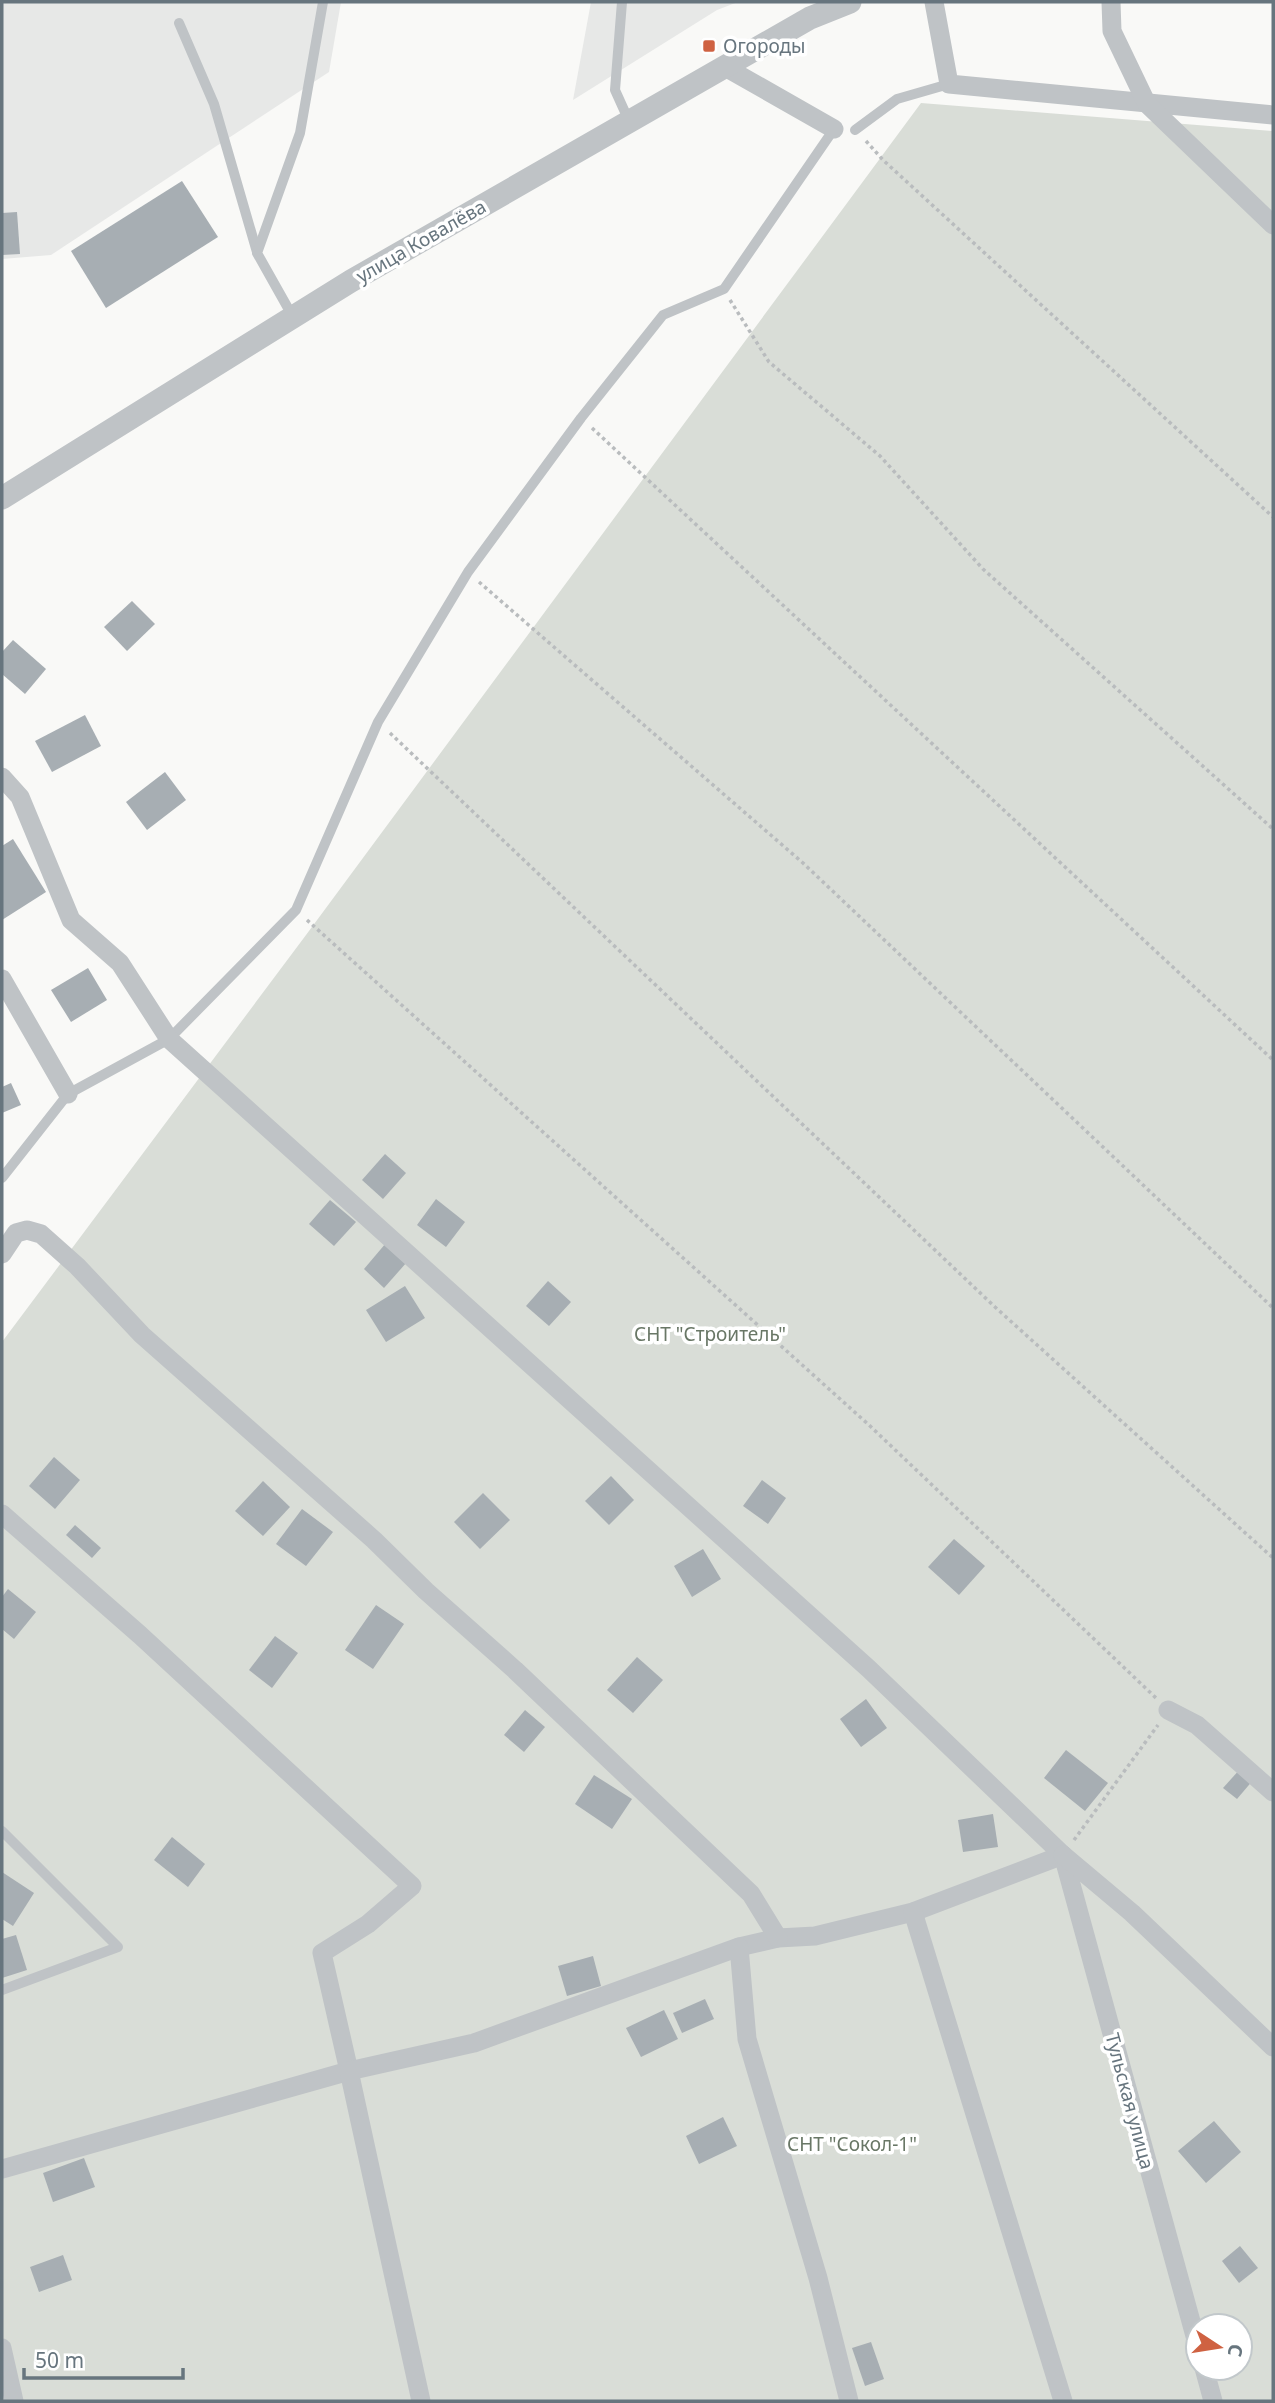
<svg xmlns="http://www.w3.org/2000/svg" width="1275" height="2403" viewBox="0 0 1275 2403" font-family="'Noto Sans',sans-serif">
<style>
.built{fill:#e7e8e7}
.green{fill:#d9ddd7;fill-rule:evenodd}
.building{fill:#a7aeb3}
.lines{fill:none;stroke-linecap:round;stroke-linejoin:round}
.path{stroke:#b9bcbe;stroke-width:3.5;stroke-dasharray:3.5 3.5;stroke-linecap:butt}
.service{stroke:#bfc3c6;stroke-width:10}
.minor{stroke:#bfc3c6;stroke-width:19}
.tertiary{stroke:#bfc3c6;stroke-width:23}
.poi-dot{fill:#cf6242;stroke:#fff;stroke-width:2.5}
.labels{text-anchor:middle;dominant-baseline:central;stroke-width:7;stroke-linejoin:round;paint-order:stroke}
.poi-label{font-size:19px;fill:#67757e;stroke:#fff;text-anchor:start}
.street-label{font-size:19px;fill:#67757e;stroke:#fff}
.park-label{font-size:19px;fill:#697766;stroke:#fff}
</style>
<rect width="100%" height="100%" fill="#f9f9f7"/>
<g class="built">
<path d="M2 2H341L329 72 51 255 2 259Z"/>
<path d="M591 2H738L717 10 573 100Z"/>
</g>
<path class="green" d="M921 103 1273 131V2401H2V1342L306 935ZM1198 2326H1240V2368H1198Z"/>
<g class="building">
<path d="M182 181 218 237 106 308 71 251Z"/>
<path d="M17 212 20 254 2 255V213Z"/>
<path d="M132 601 155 624 127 651 104 627Z"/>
<path d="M13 640 46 669 25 694 2 674V652Z"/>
<path d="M85 715 101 746 52 772 35 741Z"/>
<path d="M165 772 186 800 147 830 126 802Z"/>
<path d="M13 839 46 892 2 920V846Z"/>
<path d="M88 968 107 1000 71 1022 51 990Z"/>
<path d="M11 1083 21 1105 2 1113V1087Z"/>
<path d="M385 1154 406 1173 383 1199 362 1180Z"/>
<path d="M436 1199 465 1222 446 1247 417 1225Z"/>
<path d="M330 1200 356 1222 334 1246 309 1224Z"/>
<path d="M386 1243 407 1262 384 1288 364 1269Z"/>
<path d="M548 1281 571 1302 549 1326 526 1306Z"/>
<path d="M405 1286 425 1318 386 1342 366 1310Z"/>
<path d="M54 1457 80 1480 55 1509 29 1486Z"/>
<path d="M611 1476 634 1500 609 1525 585 1501Z"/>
<path d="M762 1480 786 1498 768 1524 743 1506Z"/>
<path d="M263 1481 290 1507 263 1536 235 1511Z"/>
<path d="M483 1493 510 1520 480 1549 454 1522Z"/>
<path d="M302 1509 333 1532 306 1566 276 1544Z"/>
<path d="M75 1525 101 1548 92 1558 66 1535Z"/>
<path d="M954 1539 985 1566 959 1595 928 1567Z"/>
<path d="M703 1549 721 1579 692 1597 674 1566Z"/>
<path d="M8 1589 36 1612 14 1639 2 1629V1597Z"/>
<path d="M376 1605 404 1624 373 1669 345 1650Z"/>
<path d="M275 1636 298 1653 272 1688 249 1670Z"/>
<path d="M637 1657 663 1680 633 1713 607 1690Z"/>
<path d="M866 1699 887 1728 861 1747 840 1719Z"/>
<path d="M525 1710 545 1727 524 1752 504 1735Z"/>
<path d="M1066 1750 1108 1783 1085 1811 1044 1778Z"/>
<path d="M1241 1768 1254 1779 1237 1799 1223 1788Z"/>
<path d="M594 1775 632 1799 612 1829 575 1804Z"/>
<path d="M993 1814 998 1847 963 1852 958 1820Z"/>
<path d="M172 1837 205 1864 188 1887 154 1860Z"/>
<path d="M2 1872 34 1893 13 1926 2 1919Z"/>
<path d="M16 1935 27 1970 2 1978V1939Z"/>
<path d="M593 1956 601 1986 567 1996 558 1966Z"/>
<path d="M705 1999 714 2019 682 2033 673 2013Z"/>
<path d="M664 2010 678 2039 641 2057 626 2028Z"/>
<path d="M723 2117 737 2146 699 2164 686 2136Z"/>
<path d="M1214 2121 1241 2152 1206 2183 1178 2151Z"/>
<path d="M84 2158 95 2187 53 2202 43 2173Z"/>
<path d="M1240 2246 1258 2268 1239 2283 1222 2261Z"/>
<path d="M63 2255 72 2280 39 2292 30 2267Z"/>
<path d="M871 2342 884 2379 865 2386 852 2348Z"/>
</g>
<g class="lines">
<g class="path">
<path d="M866 141 883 160 1273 517"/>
<path d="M730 300 769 362 880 456 983 569 1273 829"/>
<path d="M592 428 1273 1060"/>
<path d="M479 582 803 863 1273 1308"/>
<path d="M390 733 995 1307 1273 1558"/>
<path d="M307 920 869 1425 1156 1698"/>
<path d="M1074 1840 1158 1725"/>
</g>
<g class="service">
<path d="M622 2 615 90 629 121"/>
<path d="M179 23 214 104 257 252"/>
<path d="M855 130 897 99 949 84"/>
<path d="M293 317 257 253 300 133 323 2"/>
<path d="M2 1178 68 1094 169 1039 296 910 378 722 468 572 581 418 663 315 724 289 834 129"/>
<path d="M2 1831 118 1947 2 1990"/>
</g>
<g class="minor">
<path d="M934 2 949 84 1273 115"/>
<path d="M1111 2 1112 31 1147 104 1273 225"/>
<path d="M725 67 834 129"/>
<path d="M2 777 20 797 71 920 120 963 169 1039 869 1669 1063 1855 913 1912 815 1936 778 1938 739 1947"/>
<path d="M2 979 68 1094"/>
<path d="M2 1254 16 1233 27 1230 41 1234 77 1266 142 1335 374 1540 426 1591 515 1670 751 1894 778 1938"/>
<path d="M2 1514 140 1635 412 1886 368 1924 322 1953 349 2071 2 2169"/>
<path d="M1168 1710 1197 1725 1273 1792"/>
<path d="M1063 1855 1198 2347"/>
<path d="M1063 1855 1132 1913 1273 2047"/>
<path d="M913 1912 1063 2401"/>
<path d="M2 2348 14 2401"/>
<path d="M1204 2368 1213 2401"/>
<path d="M421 2401 349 2071 474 2043 739 1947 747 2039 818 2278 849 2401"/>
</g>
<path class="tertiary" d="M2 498 351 281 810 18 850 2"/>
</g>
<rect class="poi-dot" x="702" y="39" width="14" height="14" rx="3.5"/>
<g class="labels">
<g class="poi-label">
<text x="723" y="46">Огороды</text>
</g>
<g class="street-label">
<text transform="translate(421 241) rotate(-30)">улица Ковалёва</text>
<text transform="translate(1130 2101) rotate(75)">Тульская улица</text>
</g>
<g class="park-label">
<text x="710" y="1334">СНТ "Строитель"</text>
<text x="852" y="2144">СНТ "Сокол-1"</text>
</g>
</g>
<rect width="1275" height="2403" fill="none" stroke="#67757e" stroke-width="7"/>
<g transform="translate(1219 2347) rotate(102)"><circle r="33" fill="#ffffff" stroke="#c2c8cb" stroke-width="2"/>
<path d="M0-5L12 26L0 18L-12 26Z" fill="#cf6242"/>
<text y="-10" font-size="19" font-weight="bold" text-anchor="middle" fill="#67757e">С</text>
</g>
<path d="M24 2368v10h159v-10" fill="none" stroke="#67757e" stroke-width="3.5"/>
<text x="35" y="2368" font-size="21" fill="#67757e" stroke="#ffffff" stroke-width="5" paint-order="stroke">50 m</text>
</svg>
